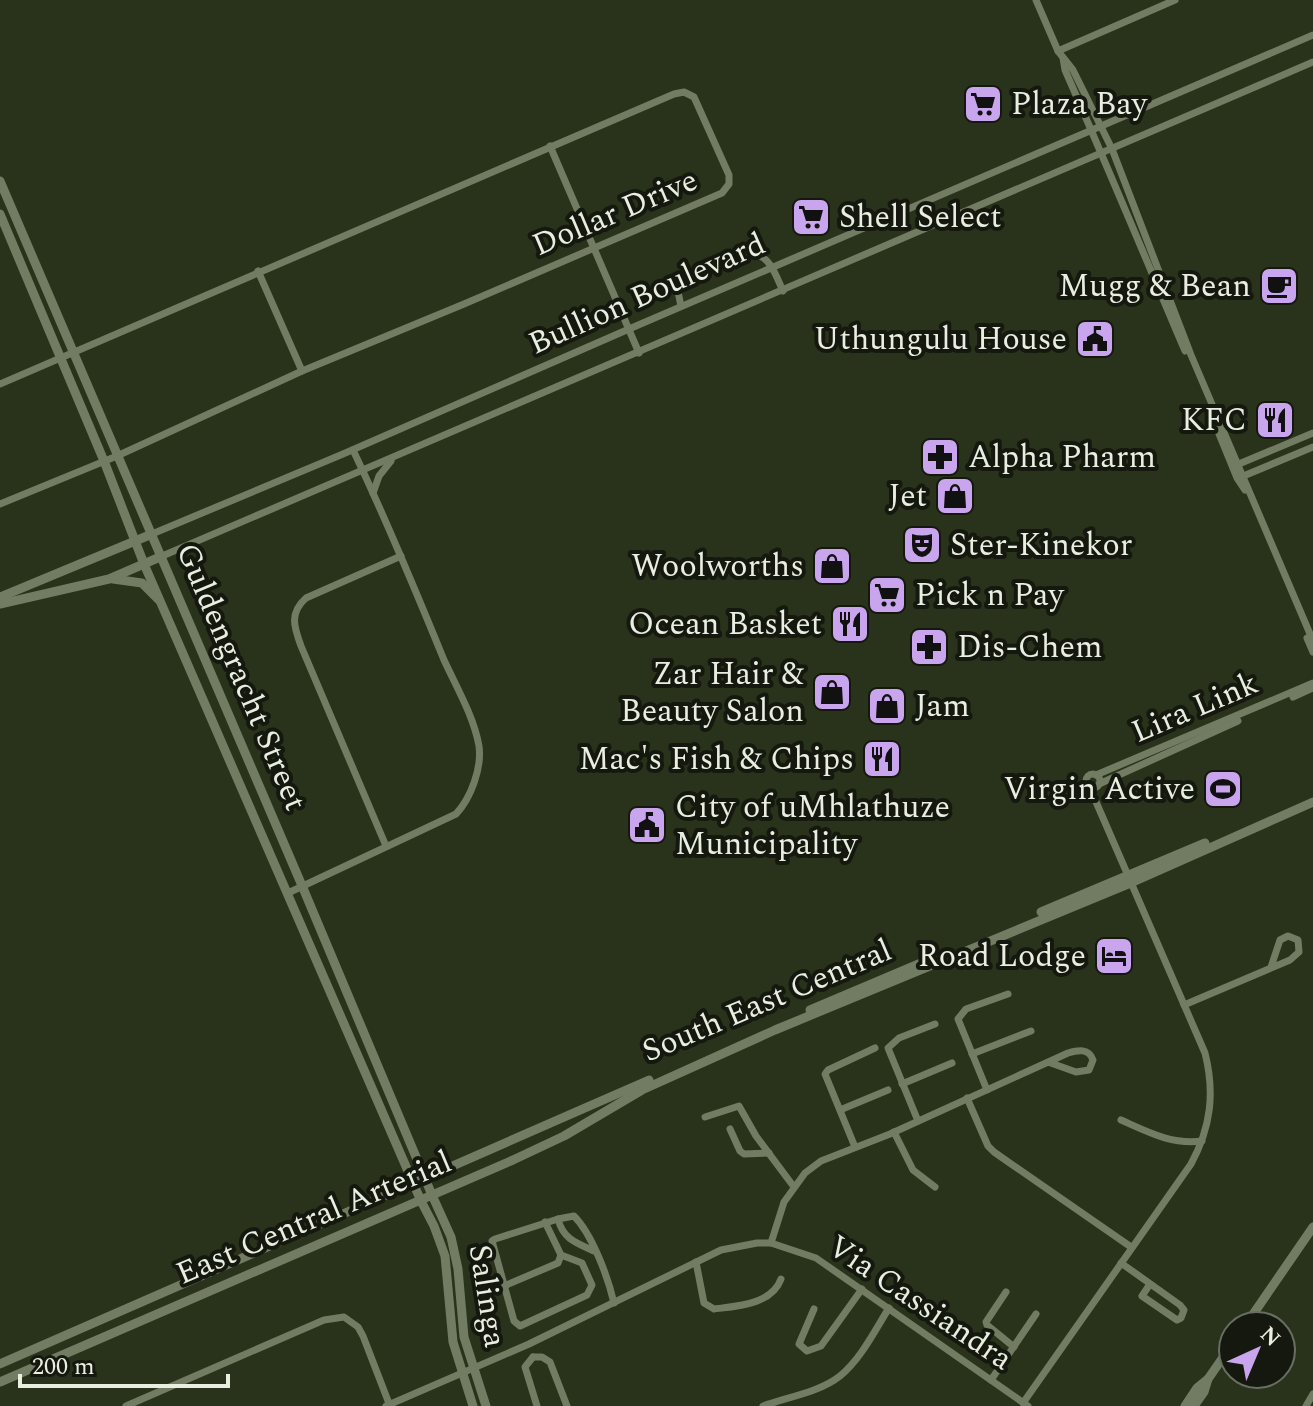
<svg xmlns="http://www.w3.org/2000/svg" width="1313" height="1406" viewBox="0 0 1313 1406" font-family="Spectral,serif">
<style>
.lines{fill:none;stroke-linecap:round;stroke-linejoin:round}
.minor{stroke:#717c62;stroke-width:7}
.tertiary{stroke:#717c62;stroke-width:9}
.labels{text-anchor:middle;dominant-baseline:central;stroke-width:8;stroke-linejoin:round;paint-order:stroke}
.poi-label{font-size:32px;fill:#e8eee0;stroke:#14180e;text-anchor:end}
.street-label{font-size:32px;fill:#e8eee0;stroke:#14180e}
</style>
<rect width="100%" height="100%" fill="#29321b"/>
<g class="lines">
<g class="minor">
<path d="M1036 0 1058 51 1073 70 1112 149 1191 355 1313 641"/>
<path d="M1058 51 1175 0"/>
<path d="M1063 58 1065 70C1106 163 1145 257 1185 351"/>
<path d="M550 146 639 353"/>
<path d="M258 271 302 371"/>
<path d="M681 306 677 287 679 283 753 253C771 257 776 276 783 291"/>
<path d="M0 384 674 94 684 92 694 97 729 175V184L722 193 464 304 302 371 117 456 0 504"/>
<path d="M1217 429 1237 478 1245 490"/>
<path d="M1234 466 1313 433"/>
<path d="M1241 477 1313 447"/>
<path d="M373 493 379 476 391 461"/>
<path d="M152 534 343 454 629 329 1313 35"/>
<path d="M160 557 1313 62"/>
<path d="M1307 638 1313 652"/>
<path d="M1293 697 1313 688"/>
<circle cx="1093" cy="781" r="7"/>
<path d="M1096 775 1313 683"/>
<path d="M1099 784 1238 721"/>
<path d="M386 846 301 646C294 627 289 613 306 598L401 556"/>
<path d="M288 893 456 814C471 798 482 768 479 746 474 717 456 686 444 660 415 589 386 519 353 450"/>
<path d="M1184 1005 1290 960 1299 952 1298 940 1288 936 1280 940 1271 967"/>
<path d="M972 1054 1031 1031"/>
<path d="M902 1084 952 1063"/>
<path d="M987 1090 958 1019 966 1009 1008 994"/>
<path d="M967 1098 988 1146 994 1152 1131 1247"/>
<path d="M840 1110 888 1090"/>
<path d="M705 1117 739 1106 756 1136 794 1187"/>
<path d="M1121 1120C1148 1132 1172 1145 1202 1141"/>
<path d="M918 1121 888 1048 899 1038 935 1024"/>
<path d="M730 1129 740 1151 744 1154 769 1153"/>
<path d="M894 1132 913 1170 935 1187"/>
<path d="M855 1147 825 1074 828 1070 875 1048"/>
<path d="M545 1222 561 1255 582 1263 592 1285 587 1295 520 1326 514 1321 492 1241 495 1239 558 1219"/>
<path d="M771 1243 784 1202 805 1173 821 1161 890 1134 1068 1053C1078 1050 1089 1048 1093 1060L1089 1070 1076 1072 1048 1062"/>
<path d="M594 1251C576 1243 563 1239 558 1219L574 1216C592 1234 608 1277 614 1303"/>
<path d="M696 1262 704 1303 714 1309C739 1306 772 1304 781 1279"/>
<path d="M1121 1263 1180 1305 1184 1310 1181 1318 1177 1320 1142 1296 1150 1284"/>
<path d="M504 1286 558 1263 561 1255"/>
<path d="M1006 1292 986 1322 987 1325 1014 1347"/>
<path d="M814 1309 799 1344 807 1351 821 1346 862 1289"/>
<path d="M533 1357H542L550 1362 567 1406"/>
<path d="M533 1357 525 1367 537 1406"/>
<path d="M991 1380 1036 1314"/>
<path d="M1023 1403 1191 1164C1211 1127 1215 1093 1205 1053L1090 788"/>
<path d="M126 1406 324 1320 344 1317 358 1327 363 1336 390 1406"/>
<path d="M386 1406 529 1344 721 1250 757 1243H771L816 1258 1028 1406"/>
<path d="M763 1406C788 1397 820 1392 840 1376 861 1359 875 1330 889 1308"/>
<path d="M1306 1406 1313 1394"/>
</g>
<g class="tertiary">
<path d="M0 181 303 888 432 1195 451 1237 458 1269 464 1337 486 1406"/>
<path d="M0 214 104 461 144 564 421 1201 434 1226 445 1256 453 1342 473 1406"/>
<path d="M113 579 142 583 159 600"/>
<path d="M0 597 152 534"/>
<path d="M0 604 109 579 160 557"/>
<path d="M1041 912 1205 843"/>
<path d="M810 1010 940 955"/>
<path d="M1245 1326 1313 1227"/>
<path d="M0 1364 649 1080"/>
<path d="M0 1382 513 1160 564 1136 642 1090 775 1030 1133 882 1313 802"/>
<path d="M1185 1406 1197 1388 1208 1379"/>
<path d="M1194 1406 1204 1392 1208 1379 1233 1343"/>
</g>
</g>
<defs>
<symbol id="supermarket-square" viewBox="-11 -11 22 22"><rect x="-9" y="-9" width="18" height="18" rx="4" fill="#c9a5ee" stroke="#14180e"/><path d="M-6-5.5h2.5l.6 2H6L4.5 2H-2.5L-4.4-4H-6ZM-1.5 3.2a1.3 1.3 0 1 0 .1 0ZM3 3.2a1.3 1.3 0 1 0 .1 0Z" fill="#111"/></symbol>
<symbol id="cafe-square" viewBox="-11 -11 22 22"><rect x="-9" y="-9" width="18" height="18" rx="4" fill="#c9a5ee" stroke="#14180e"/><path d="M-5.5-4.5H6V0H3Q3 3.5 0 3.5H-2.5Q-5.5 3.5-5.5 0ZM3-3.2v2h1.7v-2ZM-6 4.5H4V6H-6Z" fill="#111"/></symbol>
<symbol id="civic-square" viewBox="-11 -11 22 22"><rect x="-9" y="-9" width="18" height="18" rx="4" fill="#c9a5ee" stroke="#14180e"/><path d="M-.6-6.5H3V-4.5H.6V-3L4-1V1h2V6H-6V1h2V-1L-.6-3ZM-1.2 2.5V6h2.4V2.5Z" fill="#111"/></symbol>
<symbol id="restaurant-square" viewBox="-11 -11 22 22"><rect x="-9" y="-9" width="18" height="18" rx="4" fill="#c9a5ee" stroke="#14180e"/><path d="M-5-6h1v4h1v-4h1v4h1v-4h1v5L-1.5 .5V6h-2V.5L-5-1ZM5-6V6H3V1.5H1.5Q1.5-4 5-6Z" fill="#111"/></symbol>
<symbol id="pharmacy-square" viewBox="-11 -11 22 22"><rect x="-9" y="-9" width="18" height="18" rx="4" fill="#c9a5ee" stroke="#14180e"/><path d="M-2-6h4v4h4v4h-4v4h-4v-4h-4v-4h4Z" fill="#111"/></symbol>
<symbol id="shop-square" viewBox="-11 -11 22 22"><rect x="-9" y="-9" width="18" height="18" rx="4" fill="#c9a5ee" stroke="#14180e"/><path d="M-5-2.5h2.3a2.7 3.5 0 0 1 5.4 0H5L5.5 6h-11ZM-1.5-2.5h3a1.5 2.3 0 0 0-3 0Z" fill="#111"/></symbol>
<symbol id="theatre-square" viewBox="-11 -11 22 22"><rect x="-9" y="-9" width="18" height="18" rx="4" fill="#c9a5ee" stroke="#14180e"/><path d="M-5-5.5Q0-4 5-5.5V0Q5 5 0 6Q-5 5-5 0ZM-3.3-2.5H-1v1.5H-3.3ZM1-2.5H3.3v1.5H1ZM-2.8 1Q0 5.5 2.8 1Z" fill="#111"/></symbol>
<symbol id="stadium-square" viewBox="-11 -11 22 22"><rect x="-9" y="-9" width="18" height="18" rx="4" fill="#c9a5ee" stroke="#14180e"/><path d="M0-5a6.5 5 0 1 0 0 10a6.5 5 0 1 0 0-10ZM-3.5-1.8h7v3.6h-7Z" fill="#111"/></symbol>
<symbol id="hotel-square" viewBox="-11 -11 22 22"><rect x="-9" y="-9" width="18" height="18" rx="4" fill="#c9a5ee" stroke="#14180e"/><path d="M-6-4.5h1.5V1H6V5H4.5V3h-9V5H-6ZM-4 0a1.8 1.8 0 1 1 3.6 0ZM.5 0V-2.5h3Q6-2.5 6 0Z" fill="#111"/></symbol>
</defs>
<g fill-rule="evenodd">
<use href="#supermarket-square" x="961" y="82" width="44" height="44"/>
<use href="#supermarket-square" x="789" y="195" width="44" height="44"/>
<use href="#cafe-square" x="1257" y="264" width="44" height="44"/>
<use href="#civic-square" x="1073" y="317" width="44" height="44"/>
<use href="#restaurant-square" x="1253" y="398" width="44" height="44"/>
<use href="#pharmacy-square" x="918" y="435" width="44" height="44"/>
<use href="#shop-square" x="933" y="474" width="44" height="44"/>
<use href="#theatre-square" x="900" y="523" width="44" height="44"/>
<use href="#shop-square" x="810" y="544" width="44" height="44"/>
<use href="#supermarket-square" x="865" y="573" width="44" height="44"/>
<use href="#restaurant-square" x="828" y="602" width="44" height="44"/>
<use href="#pharmacy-square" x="907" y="625" width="44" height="44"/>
<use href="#shop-square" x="810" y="670" width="44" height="44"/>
<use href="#shop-square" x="865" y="684" width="44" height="44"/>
<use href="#restaurant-square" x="860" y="737" width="44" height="44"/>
<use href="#stadium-square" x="1201" y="767" width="44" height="44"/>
<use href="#civic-square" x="625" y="803" width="44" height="44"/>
<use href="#hotel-square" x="1092" y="934" width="44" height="44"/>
</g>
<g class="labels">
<g class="poi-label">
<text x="1011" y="104" text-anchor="start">Plaza Bay</text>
<text x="839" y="217" text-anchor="start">Shell Select</text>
<text x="1251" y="286">Mugg &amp; Bean</text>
<text x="1067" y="339">Uthungulu House</text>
<text x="1247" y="420">KFC</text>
<text x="968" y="457" text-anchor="start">Alpha Pharm</text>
<text x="927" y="496">Jet</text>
<text x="950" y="545" text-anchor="start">Ster-Kinekor</text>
<text x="804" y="566">Woolworths</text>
<text x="915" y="595" text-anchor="start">Pick n Pay</text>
<text x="822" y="624">Ocean Basket</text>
<text x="957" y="647" text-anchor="start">Dis-Chem</text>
<text x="804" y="674">Zar Hair &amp;<tspan x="804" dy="37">Beauty Salon</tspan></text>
<text x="915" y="706" text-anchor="start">Jam</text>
<text x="854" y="759">Mac's Fish &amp; Chips</text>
<text x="1195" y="789">Virgin Active</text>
<text x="675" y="807" text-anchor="start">City of uMhlathuze<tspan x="675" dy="37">Municipality</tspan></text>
<text x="1086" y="956">Road Lodge</text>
</g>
<g class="street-label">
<text transform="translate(615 213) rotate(-23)">Dollar Drive</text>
<text transform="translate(647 294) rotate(-24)">Bullion Boulevard</text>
<text transform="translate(241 677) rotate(67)">Guldengracht Street</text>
<text transform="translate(1195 708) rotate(-23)">Lira Link</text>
<text transform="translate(767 1001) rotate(-23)">South East Central</text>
<text transform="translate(314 1218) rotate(-23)">East Central Arterial</text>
<text transform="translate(487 1296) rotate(81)">Salinga</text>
<text transform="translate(920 1303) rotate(34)">Via Cassiandra</text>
</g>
</g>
<g transform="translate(1257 1350) rotate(44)"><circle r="38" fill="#14180e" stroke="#696e62" stroke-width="2"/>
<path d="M0-6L14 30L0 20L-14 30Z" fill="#c9a5ee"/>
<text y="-12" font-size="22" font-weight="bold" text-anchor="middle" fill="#e8eee0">N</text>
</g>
<path d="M20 1374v12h208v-12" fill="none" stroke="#e8eee0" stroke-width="4"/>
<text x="32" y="1374" font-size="24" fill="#e8eee0" stroke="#14180e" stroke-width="6" paint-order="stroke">200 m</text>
</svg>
